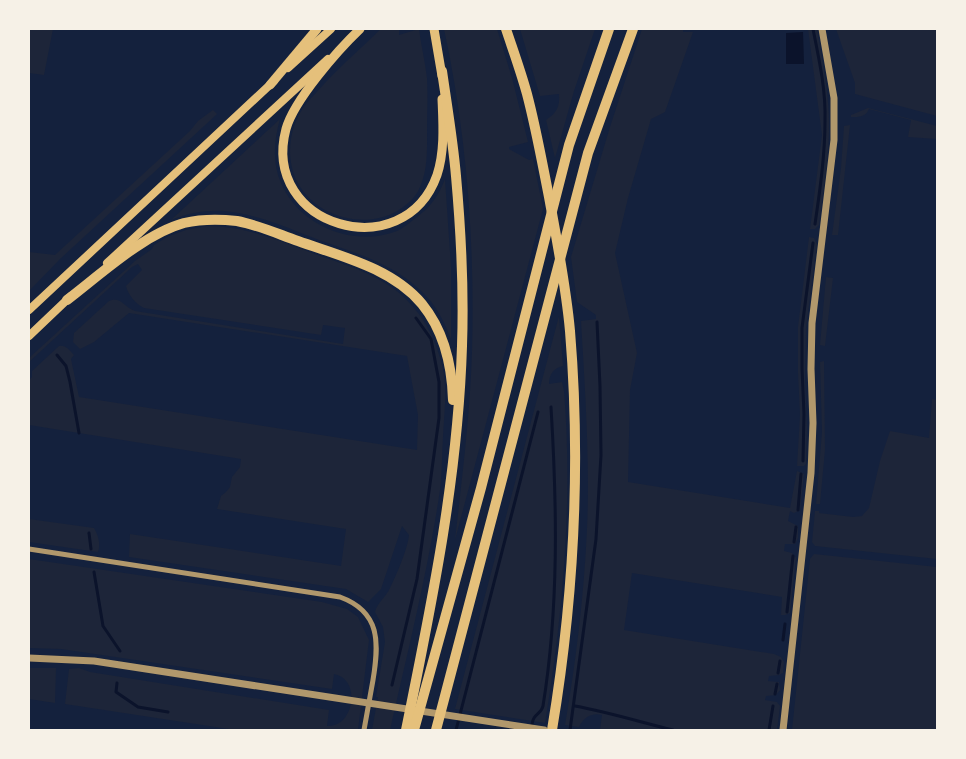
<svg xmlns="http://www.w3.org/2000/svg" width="966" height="759" viewBox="0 0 966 759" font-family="'Roboto Condensed',sans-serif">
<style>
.green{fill:#1d2539}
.water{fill:#0b132b}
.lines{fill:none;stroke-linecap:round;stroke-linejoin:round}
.stream{stroke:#0b132b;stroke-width:3}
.minor{stroke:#b1986c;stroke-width:5}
.tertiary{stroke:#b1986c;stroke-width:7}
.secondary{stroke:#e5c07b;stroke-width:8}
.primary{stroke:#e5c07b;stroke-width:9}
.motorway{stroke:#e5c07b;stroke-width:10}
</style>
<rect width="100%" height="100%" fill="#14213d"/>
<g class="green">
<path d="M29 29H53L44 75 29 73Z"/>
<path d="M381 29H399V35L419 29C421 45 425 61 427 78 428 95 427 113 427 131 427 150 428 169 420 187 416 197 407 205 397 211 365 230 316 217 298 183 287 163 288 137 298 117 302 108 309 100 316 93 336 70 359 50 381 29Z"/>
<path d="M444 29H497L512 78 528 142 509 147V149L529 160 533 159 543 209 455 540C462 478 470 415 472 352 475 244 467 135 444 29Z"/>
<path d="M520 29H595L574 91 555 158 546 120C557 113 560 106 559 94L540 96Z"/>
<path d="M642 29H683V32H693L665 112 651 119 628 198 615 253 637 353 630 390 628 482 790 508 797 471 804 474 800 510 794 513 790 511 788 521 798 526V538L795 544H785L784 551 792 553 796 558 790 613 785 615H781L782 597 632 573 624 630 774 654 781 657 784 662 783 673 779 675 769 676 768 681 779 682 780 690 776 695 766 696 765 700 777 702 780 706 777 730H600L602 715C592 712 583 718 579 727L565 725C576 661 584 595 587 529 590 460 585 390 581 321L596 319V315L577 302 571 257 610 127Z"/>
<path d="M808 29H817C823 63 830 98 829 132 828 163 823 194 819 225L815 229H810L822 135Z"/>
<path d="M836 29H937V116L855 94V83Z"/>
<path d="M868 108 937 126V139L908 137 911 120 869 109C865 117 860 117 851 117V115Z"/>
<path d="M213 110 217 114 60 259 29 291V252L55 255 190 131 198 121Z"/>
<path d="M280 119C274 140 272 163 281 183 299 226 354 248 397 231 404 228 410 222 416 218 431 206 438 197 445 179L451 267V339C441 314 433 300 412 283 385 261 350 251 319 240 288 228 257 214 224 211 206 210 188 213 171 220Z"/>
<path d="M850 125 838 235H832L841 168 844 126Z"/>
<path d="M207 226C248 226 285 243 323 257 356 268 392 280 414 308 428 324 437 345 442 365 448 388 444 413 443 437 442 454 442 472 440 490 428 571 408 650 390 730H372L378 697H376L385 642 383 627 375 612C377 603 386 597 390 588 396 576 408 548 409 535L402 526 381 589 368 602 346 589 129 557 130 534 341 566 346 529 217 509 221 496 226 492 230 487 232 477 240 467 241 459 29 425V380L32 377V371L59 346C66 345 69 350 74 355L71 359 79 397 417 450 418 415 407 356 129 313 94 342 80 349 73 342 74 333 109 301C121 296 124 307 135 311L343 344 345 328 323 325 321 335 144 308C136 304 128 295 126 286L142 270 138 264 132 267 29 362V358L135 261 152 249 154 245 169 236 186 230Z"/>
<path d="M809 237 814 238 817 244 806 328 805 381 807 428 806 464 804 466H797L800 415 798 373V327Z"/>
<path d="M826 277 833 278 825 346 820 345Z"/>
<path d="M559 316 563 366C554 368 549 374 549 384L562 382 564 391C573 501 563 614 545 723L455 709Z"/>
<path d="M824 361 825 450 820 504H816L822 432 820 362Z"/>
<path d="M932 399 937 400V559L815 546 812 542 815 511H819V513L853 517 862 516 869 508 880 461 890 431 929 438Z"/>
<path d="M29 519 94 528C98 535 101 544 98 552L29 542Z"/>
<path d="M814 554 937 567V730H792L810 559Z"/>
<path d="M29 559 322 602 347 609 358 617 369 640 358 730H235L65 704 69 669 79 668 90 672 329 710 327 726C354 728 362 679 334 674L332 689 61 649 29 648Z"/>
<path d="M29 668H56L55 703 29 699Z"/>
</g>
<path class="water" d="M803 32 804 64H786V33Z"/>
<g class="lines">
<g class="stream">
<path d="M813 29C819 59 826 90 825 121 825 155 820 190 815 224"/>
<path d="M57 355 66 366 70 382 79 433"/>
<path d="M803 461 804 414 802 368V328L813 243"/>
<path d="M798 510 801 474"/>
<path d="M89 533 91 549"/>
<path d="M794 542 796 527"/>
<path d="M94 572 103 626 120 651"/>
<path d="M787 612 793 556"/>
<path d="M783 640 785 624"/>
<path d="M778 673 780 661"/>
<path d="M117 683 116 692 138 707 168 712"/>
<path d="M392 685 417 579 439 418V382L431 339 416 318"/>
<path d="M775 694 777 684"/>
<path d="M575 706C608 712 640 722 673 730"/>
<path d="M531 729C532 725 532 721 534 718 537 713 542 712 543 706 559 607 557 506 551 407"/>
<path d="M456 730 538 412"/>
<path d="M570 730 596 539 601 455 600 386 597 322"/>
<path d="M769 730 773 706"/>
</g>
<path class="minor" d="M29 549 340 597C381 612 379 643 373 680 370 697 367 714 364 730"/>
<g class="tertiary">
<path d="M29 658 94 661 544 730"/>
<path d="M783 730 811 473 813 423 811 369 812 323 834 140V98L822 29"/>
</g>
<g class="secondary">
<path d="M288 68 331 29"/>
<path d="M107 263 328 59"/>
<path d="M29 310 274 81"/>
<path d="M29 336 71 296"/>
</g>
<g class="primary">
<path d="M360 29C338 50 294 100 286 129 260 227 404 268 437 175 445 151 443 123 442 99"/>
<path d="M434 29 442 76"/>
<path d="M270 85 317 29"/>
</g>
<g class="motorway">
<path d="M506 29C513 50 521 72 527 94 536 128 542 162 549 197 557 241 566 286 570 331 581 465 574 598 552 730"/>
<path d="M67 300C101 274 144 234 184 223 201 219 220 219 237 221 258 225 278 234 298 241 340 256 392 268 422 304 444 331 452 366 453 400"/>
<path d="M406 730C432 602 458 477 462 346 464 289 461 232 456 176 453 141 447 106 442 71"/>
<path d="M414 730 481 488 569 145 609 29"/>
<path d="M436 730 588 153 633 29"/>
</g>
</g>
<rect width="966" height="759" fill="none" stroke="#f6f1e7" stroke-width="60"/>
</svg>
